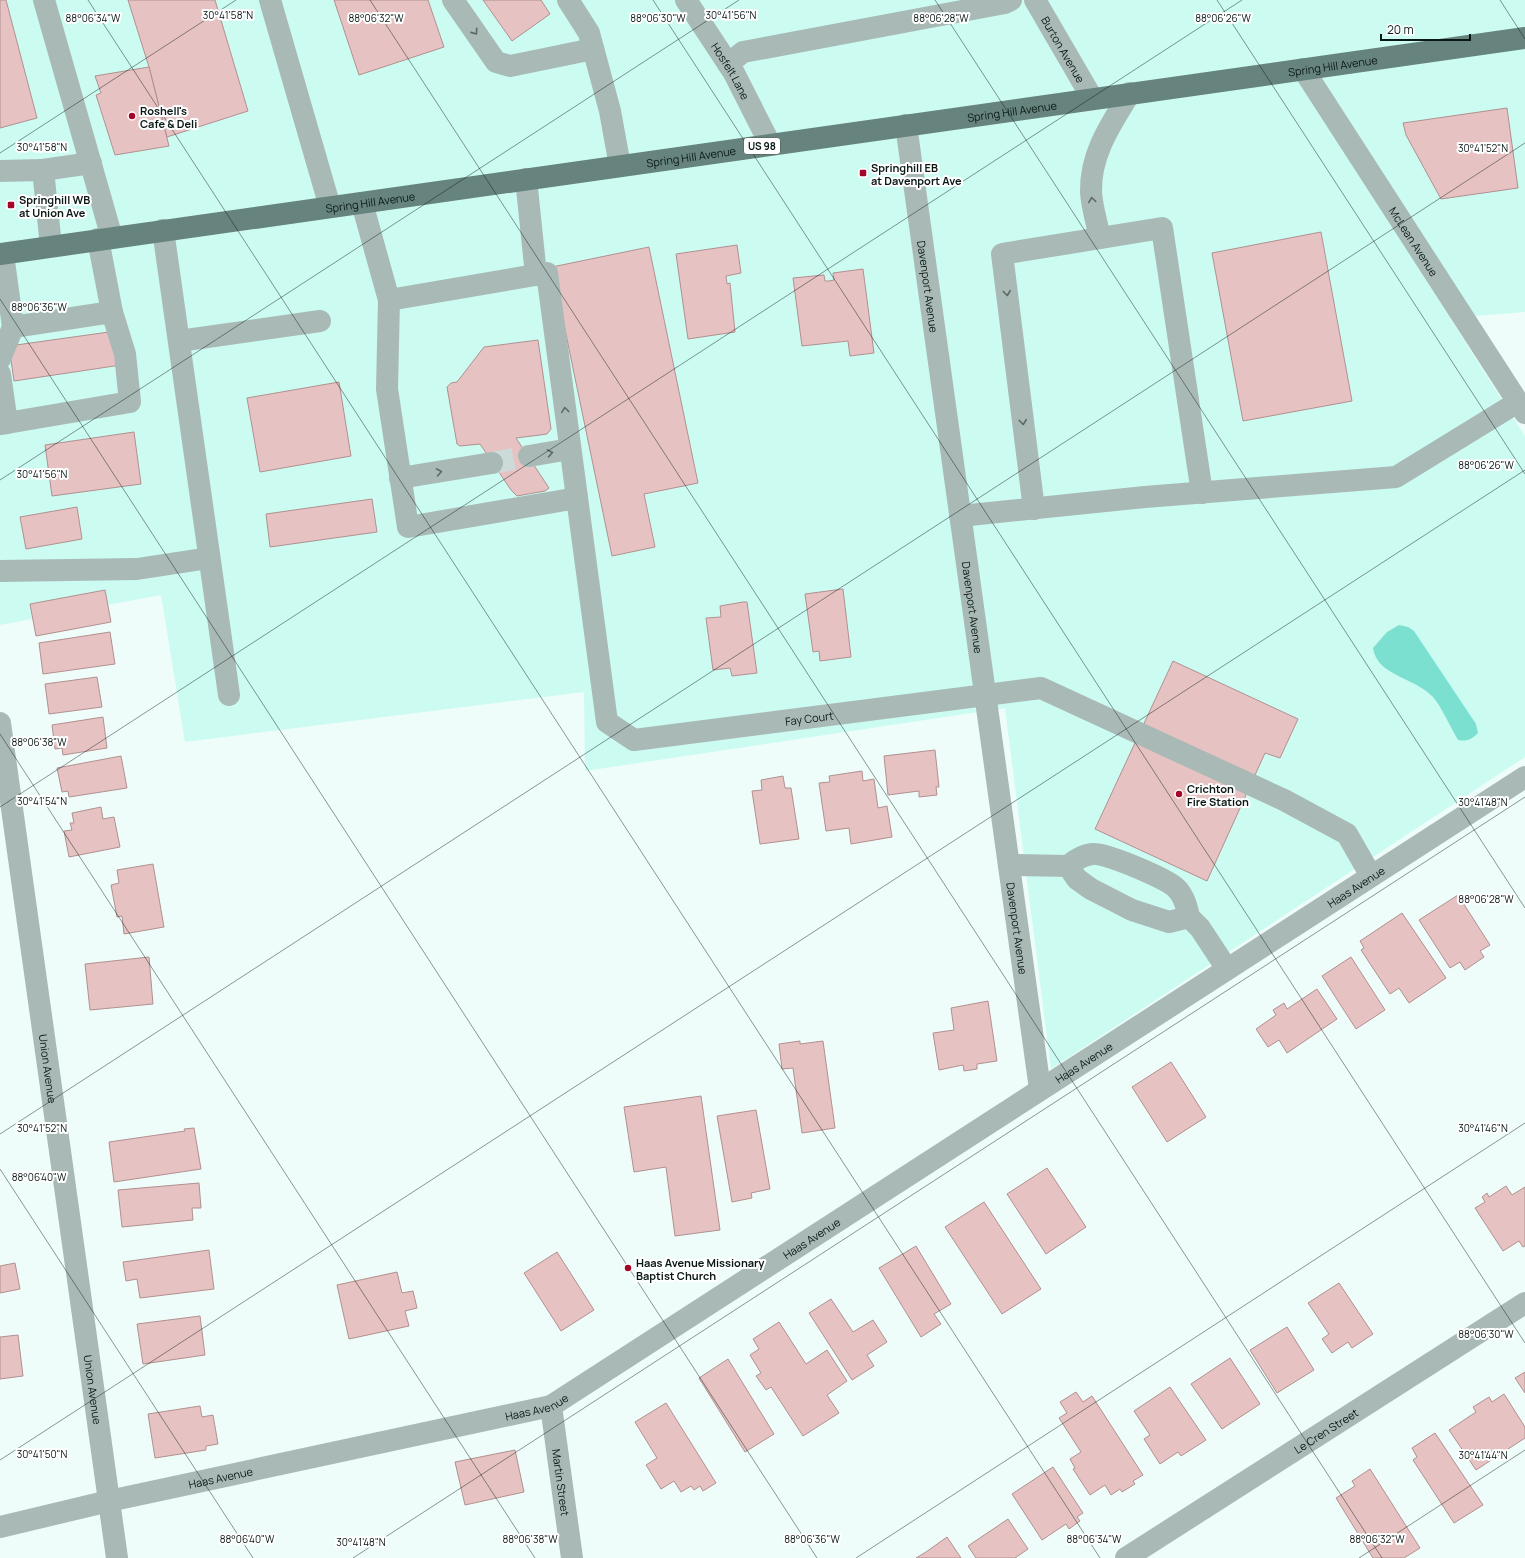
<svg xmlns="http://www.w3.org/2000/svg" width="1525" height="1558" viewBox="0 0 1525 1558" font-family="Manrope,sans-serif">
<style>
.built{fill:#ccfbf2}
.water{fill:#7ce0d0}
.building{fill:#e6c3c2;stroke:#b19090}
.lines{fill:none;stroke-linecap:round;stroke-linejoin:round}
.minor-tunnel{stroke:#cddbd8;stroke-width:22;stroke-dasharray:22 11;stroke-linecap:butt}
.minor{stroke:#a9b9b6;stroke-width:22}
.major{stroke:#66837d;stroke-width:22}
.oneway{stroke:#5a6866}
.ticks{fill:none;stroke:#0a1815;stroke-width:1;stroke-opacity:0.45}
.poi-dot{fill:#a3062a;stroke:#fff;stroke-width:1.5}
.labels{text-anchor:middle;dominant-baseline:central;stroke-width:4;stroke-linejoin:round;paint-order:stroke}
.shield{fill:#fff;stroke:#545d5b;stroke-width:1}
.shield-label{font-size:10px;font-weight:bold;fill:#0a1815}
.street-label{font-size:11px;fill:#0a1815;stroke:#fff}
.poi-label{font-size:11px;font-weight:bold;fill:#0a1815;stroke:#fff;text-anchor:start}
.ticks-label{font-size:10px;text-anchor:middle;fill:#0a1815;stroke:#fff;stroke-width:4;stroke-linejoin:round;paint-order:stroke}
</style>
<rect width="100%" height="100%" fill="#effdfa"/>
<path class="built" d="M0 0H1525V312L1450 318 1525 436V757L1051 1069 1005 708 585 771 584 692 185 742 161 595 0 625Z"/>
<path class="water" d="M1399 625 1408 627 1414 631 1476 724 1478 733C1472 739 1467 742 1458 740 1451 728 1441 706 1433 697 1414 677 1377 676 1373 648L1387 632Z"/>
<g class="building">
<path d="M0 0H6L37 118 0 128Z"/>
<path d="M128 0H215L248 111 167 137 149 67Z"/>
<path d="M334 0H428L444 47 359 75Z"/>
<path d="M483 0H541L550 14 512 41Z"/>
<path d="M149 67 169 146 115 155 96 95 101 93 95 76Z"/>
<path d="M1507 108 1518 188 1441 199 1406 135 1403 123Z"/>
<path d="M1321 232 1352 401 1243 421 1212 253Z"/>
<path d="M737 245 741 273 726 276 727 284 730 283 735 332 688 339 676 254Z"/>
<path d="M649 247 698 483 644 494 655 547 612 556 552 267Z"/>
<path d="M863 269 874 353 850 356 848 341 802 346 793 278 824 275 825 281H829L834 280 833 273Z"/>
<path d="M116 331 121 365 14 381 9 346Z"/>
<path d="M538 340 551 429 547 434 540 435 516 438 549 488 545 491 517 496 511 490 480 444 460 446 457 444 447 387 451 383 457 382 484 347Z"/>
<path d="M339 382 351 456 260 472 247 398Z"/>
<path d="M134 432 141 484 52 496 45 445Z"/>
<path d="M372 499 377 532 270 547 266 514Z"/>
<path d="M77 507 82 539 26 549 20 517Z"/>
<path d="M843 589 851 657 820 661 819 651 813 652 805 594Z"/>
<path d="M105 590 111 622 36 636 30 604Z"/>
<path d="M743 602H747L757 673 732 676 730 668 713 670 706 618 721 617 720 606Z"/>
<path d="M110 632 115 664 43 674 39 643Z"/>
<path d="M1173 661 1298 719 1280 758 1265 753 1207 881 1095 829Z"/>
<path d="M97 677 102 707 49 714 45 684Z"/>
<path d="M103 717 107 748 63 755 62 748 55 749 52 725Z"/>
<path d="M935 750 939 787H936L937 795 919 797V791L888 795 884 756Z"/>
<path d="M121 756 127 788 69 797 68 791 62 792 57 768Z"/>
<path d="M862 771 863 781 874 779 878 808 887 806 892 837 851 844 849 828 826 831 819 783 830 782 829 776Z"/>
<path d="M783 776 785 788H791L799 839 760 844 752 791 762 790 761 780Z"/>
<path d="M101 807 103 819 114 817 120 847 69 857 64 831 72 830 70 823H74L72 813Z"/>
<path d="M153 864 164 927 124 934 122 916 117 917 111 885 119 883 117 870Z"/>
<path d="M1458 895 1490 945 1480 951 1484 957 1465 970 1460 962 1450 968 1419 920Z"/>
<path d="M1402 913 1446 978 1409 1003 1399 988 1390 994 1361 950 1364 948 1360 941Z"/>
<path d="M149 957 153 1004 90 1010 85 964Z"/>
<path d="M1351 957 1385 1010 1356 1029 1322 976Z"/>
<path d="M1317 989 1337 1019 1287 1053 1279 1040 1268 1047 1256 1029 1276 1015 1273 1010 1284 1003 1287 1009Z"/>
<path d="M988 1001 997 1061 977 1064V1069L964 1071 963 1065 939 1070 933 1033 954 1030 951 1008Z"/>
<path d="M800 1041V1044L823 1041 835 1128 802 1133 793 1068 782 1069 779 1044Z"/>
<path d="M1171 1062 1206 1117 1167 1142 1132 1087Z"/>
<path d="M701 1096 720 1230 675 1236 666 1167 634 1172 624 1107Z"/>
<path d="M756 1110 770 1189 751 1193 752 1198 732 1202 717 1116Z"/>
<path d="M194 1128 201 1169 114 1182 109 1142 185 1131 184 1129Z"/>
<path d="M1047 1168 1086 1227 1046 1254 1007 1194Z"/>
<path d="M199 1183 201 1208H192L193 1220 122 1227 118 1190Z"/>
<path d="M1506 1186 1512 1195 1525 1187V1246L1523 1247 1519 1241 1503 1251 1475 1208 1485 1202 1482 1197 1487 1193 1489 1197Z"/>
<path d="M984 1202 1041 1289 1002 1314 945 1227Z"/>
<path d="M916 1246 951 1304 934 1314 941 1324 921 1337 879 1268Z"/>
<path d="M209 1250 214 1289 140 1298 137 1279 126 1281 123 1262Z"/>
<path d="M557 1252 594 1310 561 1331 524 1273Z"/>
<path d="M15 1263 20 1289 0 1293V1266Z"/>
<path d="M397 1272 402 1293 413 1291 417 1308 405 1311 409 1326 349 1339 337 1285Z"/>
<path d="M1339 1283 1373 1334 1352 1348 1348 1342 1332 1353 1322 1339 1329 1334 1308 1303Z"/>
<path d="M831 1299 853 1332 873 1320 887 1342 867 1355 874 1366 852 1380 809 1313Z"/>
<path d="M200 1316 205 1355 143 1364 137 1324Z"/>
<path d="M779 1322 806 1364 827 1350 847 1381 827 1395 839 1413 803 1436 771 1387 766 1390 756 1376 761 1373 750 1355 759 1349 753 1339Z"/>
<path d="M1287 1327 1314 1370 1277 1393 1250 1350Z"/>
<path d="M18 1335 23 1376 0 1379V1337Z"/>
<path d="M1230 1358 1260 1404 1222 1429 1191 1384Z"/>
<path d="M728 1359 774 1434 745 1452 699 1378Z"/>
<path d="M1525 1372V1393L1515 1378Z"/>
<path d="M1170 1387 1206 1440 1181 1456 1178 1452 1160 1464 1144 1439 1150 1435 1134 1411Z"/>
<path d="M1076 1392 1083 1402 1092 1396 1143 1475 1133 1481 1135 1484 1122 1492 1120 1489 1111 1495 1105 1485 1090 1495 1073 1469 1075 1468 1070 1459 1081 1452 1059 1418 1067 1413 1060 1402Z"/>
<path d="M1504 1394 1525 1427V1438L1476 1470 1449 1430 1476 1412 1473 1407 1489 1397 1492 1402Z"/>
<path d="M666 1403 716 1483 703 1491 700 1486 694 1490 691 1486 681 1492 674 1481 661 1489 646 1465 657 1458 635 1422Z"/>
<path d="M200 1406 202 1417 213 1415 218 1444 206 1446V1450L155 1458 148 1414Z"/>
<path d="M1435 1433 1483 1505 1454 1523 1413 1460 1417 1457 1412 1448Z"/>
<path d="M515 1450 524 1492 465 1505 455 1462Z"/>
<path d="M1053 1467 1083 1513 1077 1517 1080 1521 1069 1529 1066 1524 1042 1540 1012 1494Z"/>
<path d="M1370 1469 1420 1548 1404 1558H1373L1336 1498 1355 1486 1352 1481Z"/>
<path d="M1008 1519 1028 1549 1015 1558H976L968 1546Z"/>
<path d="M947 1537 961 1558H916L926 1552Z"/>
</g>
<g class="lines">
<path class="minor-tunnel" d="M492 463 529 456"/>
<g class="minor">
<path d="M44 0 112 238"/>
<path d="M270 0 330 207"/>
<path d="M453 0 496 62 510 66 593 49"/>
<path d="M568 0 589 33 610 111 620 166"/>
<path id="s1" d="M686 0 734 73 770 144"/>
<path id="s2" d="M1035 0 1092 98"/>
<path d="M728 64 743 52 1005 3 1011 0"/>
<path id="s3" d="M1303 69 1525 413"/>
<path id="s4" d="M906 125 1040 1089"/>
<path d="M43 170 91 163"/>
<path d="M0 171 43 170 51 246"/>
<path d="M526 179 536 275"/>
<path id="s5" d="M362 203 389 300 547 273 607 722 634 740 1041 688 1284 800 1347 834 1371 876"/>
<path d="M163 230 229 695"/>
<path d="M1100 238C1097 223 1092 208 1091 192 1090 154 1111 124 1130 93"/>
<path d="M3 254 13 327 112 312 98 239"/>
<path d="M389 300 387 389 408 527 577 498"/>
<path d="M179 341 320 321"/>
<path d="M0 359 13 327"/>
<path d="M0 374 7 423 0 424"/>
<path d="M7 423 130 402 125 354 112 312"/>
<path d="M529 456 570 449"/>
<path d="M400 478 492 463"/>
<path d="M1034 509 1002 254 1162 228 1202 493"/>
<path d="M960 516 1145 497 1396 477 1518 402"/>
<path d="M0 571 137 569 209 558"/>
<path id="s6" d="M0 723 117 1558"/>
<path d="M1009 865 1068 866 1077 879 1091 889 1132 910 1169 922 1189 917 1200 928 1227 969"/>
<path d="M1068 866C1075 860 1082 855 1092 854 1105 852 1164 878 1175 887 1184 895 1187 906 1189 917"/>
<path id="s7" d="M551 1406 572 1558"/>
<path id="s8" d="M0 1527 109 1501 551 1406 1525 777"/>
<path id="s9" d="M1126 1558 1525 1303"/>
</g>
<path class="major" id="s10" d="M0 254 1525 38"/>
</g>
<defs><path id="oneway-chevron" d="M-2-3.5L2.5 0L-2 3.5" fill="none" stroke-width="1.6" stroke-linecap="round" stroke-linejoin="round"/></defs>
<g class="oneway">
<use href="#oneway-chevron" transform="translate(475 32) rotate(55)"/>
<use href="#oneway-chevron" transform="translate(1092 200) rotate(-98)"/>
<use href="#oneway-chevron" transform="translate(1007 293) rotate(83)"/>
<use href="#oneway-chevron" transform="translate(565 410) rotate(-98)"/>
<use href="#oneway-chevron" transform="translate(1023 422) rotate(83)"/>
<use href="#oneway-chevron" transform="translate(550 453) rotate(-10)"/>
<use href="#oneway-chevron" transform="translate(439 472) rotate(-10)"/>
</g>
<path class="ticks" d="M88 0 1100 1558M370 0 1382 1558M653 0 1525 1343M935 0 1525 908M1217 0 1525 474M1500 0 1525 39M0 153 236 0M0 299 817 1558M0 480 739 0M0 734 535 1558M0 807 1242 0M0 1134 1525 143M0 1169 253 1558M0 1460 1525 470M353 1558 1525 797M856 1558 1525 1123M1359 1558 1525 1450"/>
<g class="poi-dot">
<circle cx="132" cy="116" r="4"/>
<rect x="859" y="169" width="8" height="8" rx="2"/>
<rect x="7" y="201" width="8" height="8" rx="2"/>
<circle cx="1179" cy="794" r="4"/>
<circle cx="628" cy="1268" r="4"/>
</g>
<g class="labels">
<rect class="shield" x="744" y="138" width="36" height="16" rx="3"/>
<g class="shield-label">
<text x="762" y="146">US 98</text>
</g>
<g class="street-label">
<text stroke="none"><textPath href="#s2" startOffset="57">Burton Avenue</textPath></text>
<text stroke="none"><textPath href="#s10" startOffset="1346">Spring Hill Avenue</textPath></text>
<text stroke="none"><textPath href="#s1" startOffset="84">Hosfelt Lane</textPath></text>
<text stroke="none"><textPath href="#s10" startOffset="1022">Spring Hill Avenue</textPath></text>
<text stroke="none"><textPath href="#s10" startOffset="698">Spring Hill Avenue</textPath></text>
<text stroke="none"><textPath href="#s10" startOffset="374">Spring Hill Avenue</textPath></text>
<text stroke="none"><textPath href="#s3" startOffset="205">McLean Avenue</textPath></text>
<text stroke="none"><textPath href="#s4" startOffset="163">Davenport Avenue</textPath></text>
<text stroke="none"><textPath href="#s4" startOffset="487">Davenport Avenue</textPath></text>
<text stroke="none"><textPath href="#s5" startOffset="923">Fay Court</textPath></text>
<text stroke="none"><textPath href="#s8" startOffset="1522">Haas Avenue</textPath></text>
<text stroke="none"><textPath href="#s4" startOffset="811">Davenport Avenue</textPath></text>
<text stroke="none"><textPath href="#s8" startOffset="1198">Haas Avenue</textPath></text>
<text stroke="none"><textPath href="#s6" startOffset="349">Union Avenue</textPath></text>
<text stroke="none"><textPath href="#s8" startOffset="874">Haas Avenue</textPath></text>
<text stroke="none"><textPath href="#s6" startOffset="673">Union Avenue</textPath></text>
<text stroke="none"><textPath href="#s8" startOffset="550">Haas Avenue</textPath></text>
<text stroke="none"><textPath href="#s9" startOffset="237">Le Cren Street</textPath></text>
<text stroke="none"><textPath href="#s8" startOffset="226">Haas Avenue</textPath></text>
<text stroke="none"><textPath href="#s7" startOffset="77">Martin Street</textPath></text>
</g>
<g class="poi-label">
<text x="140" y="110">Roshell's<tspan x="140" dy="13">Cafe &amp; Deli</tspan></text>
<text x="871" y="167">Springhill EB<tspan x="871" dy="13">at Davenport Ave</tspan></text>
<text x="19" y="199">Springhill WB<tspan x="19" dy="13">at Union Ave</tspan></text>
<text x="1187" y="788">Crichton<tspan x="1187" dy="13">Fire Station</tspan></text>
<text x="636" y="1262">Haas Avenue Missionary<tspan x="636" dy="13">Baptist Church</tspan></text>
</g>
</g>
<g class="ticks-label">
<text x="228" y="19">30°41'58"N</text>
<text x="731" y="19">30°41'56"N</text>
<text x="93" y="22">88°06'34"W</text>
<text x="376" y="22">88°06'32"W</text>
<text x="658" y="22">88°06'30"W</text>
<text x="941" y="22">88°06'28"W</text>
<text x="1223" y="22">88°06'26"W</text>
<text x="42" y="151">30°41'58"N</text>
<text x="1483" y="152">30°41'52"N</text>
<text x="39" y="311">88°06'36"W</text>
<text x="1486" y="469">88°06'26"W</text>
<text x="42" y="478">30°41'56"N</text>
<text x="39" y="746">88°06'38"W</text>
<text x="42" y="805">30°41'54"N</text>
<text x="1483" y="806">30°41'48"N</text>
<text x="1486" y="903">88°06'28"W</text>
<text x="42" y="1132">30°41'52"N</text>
<text x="1483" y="1132">30°41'46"N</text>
<text x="39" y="1181">88°06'40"W</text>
<text x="1486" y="1338">88°06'30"W</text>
<text x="42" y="1458">30°41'50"N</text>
<text x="1483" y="1459">30°41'44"N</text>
<text x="247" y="1543">88°06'40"W</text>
<text x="530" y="1543">88°06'38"W</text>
<text x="812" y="1543">88°06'36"W</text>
<text x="1094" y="1543">88°06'34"W</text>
<text x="1377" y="1543">88°06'32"W</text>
<text x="361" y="1546">30°41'48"N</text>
</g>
<path d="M1381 34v6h89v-6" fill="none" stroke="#0a1815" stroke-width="2"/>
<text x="1387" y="34" font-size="12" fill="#0a1815" stroke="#ffffff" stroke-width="3" paint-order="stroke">20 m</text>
</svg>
